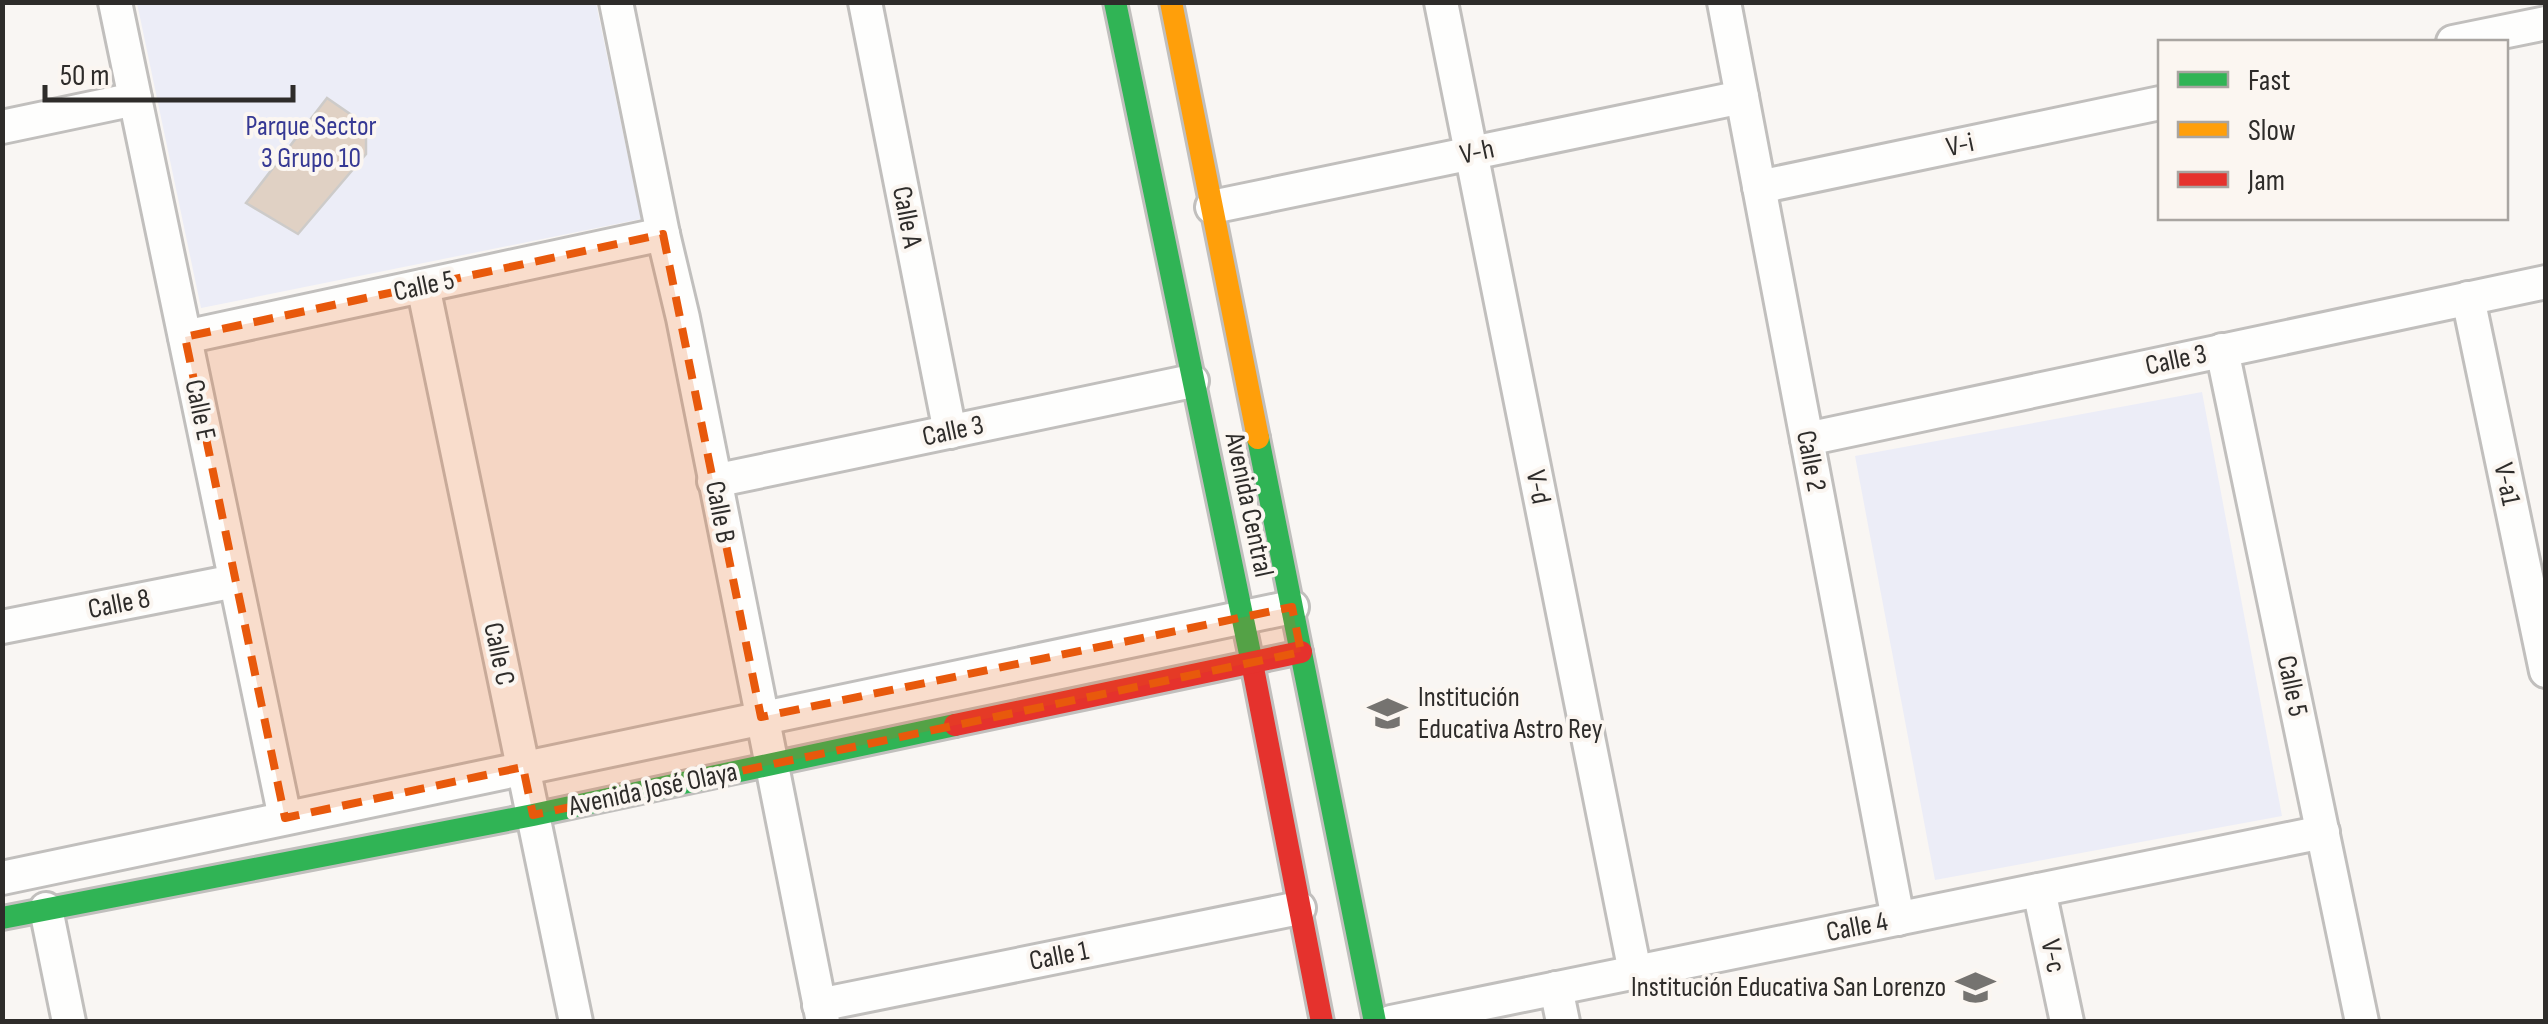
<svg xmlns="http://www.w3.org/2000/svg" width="2548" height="1024" viewBox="0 0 2548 1024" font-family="'Sofia Sans Condensed',sans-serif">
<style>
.green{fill:#ecedf7}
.building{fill:#e0d1c4;stroke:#cdcbc9;stroke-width:2.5}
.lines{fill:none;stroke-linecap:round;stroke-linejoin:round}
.street-casing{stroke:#c1bfbd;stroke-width:38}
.fast-casing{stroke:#c1bfbd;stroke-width:28}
.slow-casing{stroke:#c1bfbd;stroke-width:28}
.jam-casing{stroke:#c1bfbd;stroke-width:28}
.street{stroke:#fefefd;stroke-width:32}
.fast{stroke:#30b455;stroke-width:22}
.slow{stroke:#ff9f0a;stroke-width:22}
.jam{stroke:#e5322d;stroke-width:22}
.marked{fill:#e8590c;fill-opacity:0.2;stroke:#e8590c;stroke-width:8;stroke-dasharray:20 12;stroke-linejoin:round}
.labels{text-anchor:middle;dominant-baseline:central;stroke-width:8;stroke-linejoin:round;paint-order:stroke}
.park-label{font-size:28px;fill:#363994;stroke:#fbf6f1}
.street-label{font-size:28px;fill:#2e2c2a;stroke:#fbf6f1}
.poi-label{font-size:28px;fill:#2e2c2a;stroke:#fbf6f1;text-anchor:start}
</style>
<rect width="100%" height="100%" fill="#f9f6f3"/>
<g class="green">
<path d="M137 3H596L641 219 201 308Z"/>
<path d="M2202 392 2282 816 1935 880 1855 456Z"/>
</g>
<path class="building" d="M327 98 366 125V154L298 234 246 203Z"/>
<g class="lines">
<defs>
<g id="street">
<path d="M115 2 285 818"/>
<path d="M616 2 663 234 683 318 823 1022"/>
<path d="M865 2 950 432"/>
<path d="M1441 2 1635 972"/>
<path d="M1724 2 1898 919"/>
<path d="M2453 42 2546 23"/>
<path d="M2 127 135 99"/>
<path d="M1759 187 2160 103"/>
<path d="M1212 207 1742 97"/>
<path d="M423 286 576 1022"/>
<path d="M2468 298 2546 671"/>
<path d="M185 337 663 234"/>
<path d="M2222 350 2362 1022"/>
<path d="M1807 439 2546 282"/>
<path d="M714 481 1192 381"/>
<path d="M2 627 235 581"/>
<path d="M2 878 1292 607"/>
<path d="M2039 890 2067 1022"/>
<path d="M46 909 69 1022"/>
<path d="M1556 988 1563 1022"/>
<path d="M819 1005 1299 908"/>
<path d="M1391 1022 2323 832"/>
</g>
<g id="fast">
<path d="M1115 2 1253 668"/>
<path d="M1258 438 1375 1022"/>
<path d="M2 918 533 815 955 725"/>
</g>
<path id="slow" d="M1171 2 1258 438"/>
<g id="jam">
<path d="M1253 668 1322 1022"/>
<path d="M955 725 1301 652"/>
</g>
</defs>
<use href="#street" class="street-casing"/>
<use href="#fast" class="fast-casing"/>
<use href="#slow" class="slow-casing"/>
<use href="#jam" class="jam-casing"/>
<use href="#street" class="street"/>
<use href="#fast" class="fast"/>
<use href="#slow" class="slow"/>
<use href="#jam" class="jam"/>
</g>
<path class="marked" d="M663 234 761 717 1292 607 1301 652 533 815 523 767 285 818 185 337Z"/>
<defs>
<symbol id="school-bare" viewBox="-9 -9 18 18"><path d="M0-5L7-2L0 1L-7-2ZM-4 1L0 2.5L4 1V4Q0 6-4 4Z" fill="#757370" stroke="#fbf6f1" stroke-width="2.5" paint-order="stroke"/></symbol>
</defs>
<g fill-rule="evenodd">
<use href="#school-bare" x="1360" y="686" width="55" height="55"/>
<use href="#school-bare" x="1948" y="960" width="55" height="55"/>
</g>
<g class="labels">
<g class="park-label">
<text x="311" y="126">Parque Sector<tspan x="311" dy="32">3 Grupo 10</tspan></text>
</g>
<g class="street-label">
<text transform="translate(1960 145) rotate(-12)">V-i</text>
<text transform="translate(1477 152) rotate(-12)">V-h</text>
<text transform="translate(907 217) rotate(79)">Calle A</text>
<text transform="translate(424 286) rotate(-12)">Calle 5</text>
<text transform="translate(2176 360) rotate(-12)">Calle 3</text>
<text transform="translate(200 410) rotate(78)">Calle E</text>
<text transform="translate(953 431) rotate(-12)">Calle 3</text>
<text transform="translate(1811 461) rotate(79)">Calle 2</text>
<text transform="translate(2507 484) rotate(78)">V-a1</text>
<text transform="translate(1538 487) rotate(79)">V-d</text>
<text transform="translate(1249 505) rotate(78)">Avenida Central</text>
<text transform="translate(720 512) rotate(79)">Calle B</text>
<text transform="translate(119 604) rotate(-11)">Calle 8</text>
<text transform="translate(499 654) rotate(78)">Calle C</text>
<text transform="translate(2292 686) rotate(78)">Calle 5</text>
<text transform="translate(653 789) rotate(-12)">Avenida José Olaya</text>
<text transform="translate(1857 927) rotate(-11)">Calle 4</text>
<text transform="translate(1059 956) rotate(-11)">Calle 1</text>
<text transform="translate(2053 956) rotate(78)">V-c</text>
</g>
<g class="poi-label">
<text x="1418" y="697">Institución<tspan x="1418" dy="32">Educativa Astro Rey</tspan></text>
<text x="1946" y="987" text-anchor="end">Institución Educativa San Lorenzo</text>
</g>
</g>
<rect width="2548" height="1024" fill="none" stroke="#2e2c2a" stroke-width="10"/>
<rect x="2158" y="40" width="350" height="180" fill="#fbf6f1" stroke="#a9a5a1" stroke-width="2.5"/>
<rect x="2178" y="72" width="50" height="15" fill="#30b455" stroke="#a9a5a1" stroke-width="2.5"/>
<text x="2248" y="90" font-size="30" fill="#2e2c2a">Fast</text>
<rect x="2178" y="122" width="50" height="15" fill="#ff9f0a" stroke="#a9a5a1" stroke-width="2.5"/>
<text x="2248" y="140" font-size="30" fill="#2e2c2a">Slow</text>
<rect x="2178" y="172" width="50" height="15" fill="#e5322d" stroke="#a9a5a1" stroke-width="2.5"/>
<text x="2248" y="190" font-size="30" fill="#2e2c2a">Jam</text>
<path d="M45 85v15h248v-15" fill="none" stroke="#2e2c2a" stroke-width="5"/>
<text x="60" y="85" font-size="30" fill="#2e2c2a" stroke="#fbf6f1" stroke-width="8" paint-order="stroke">50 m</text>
</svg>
